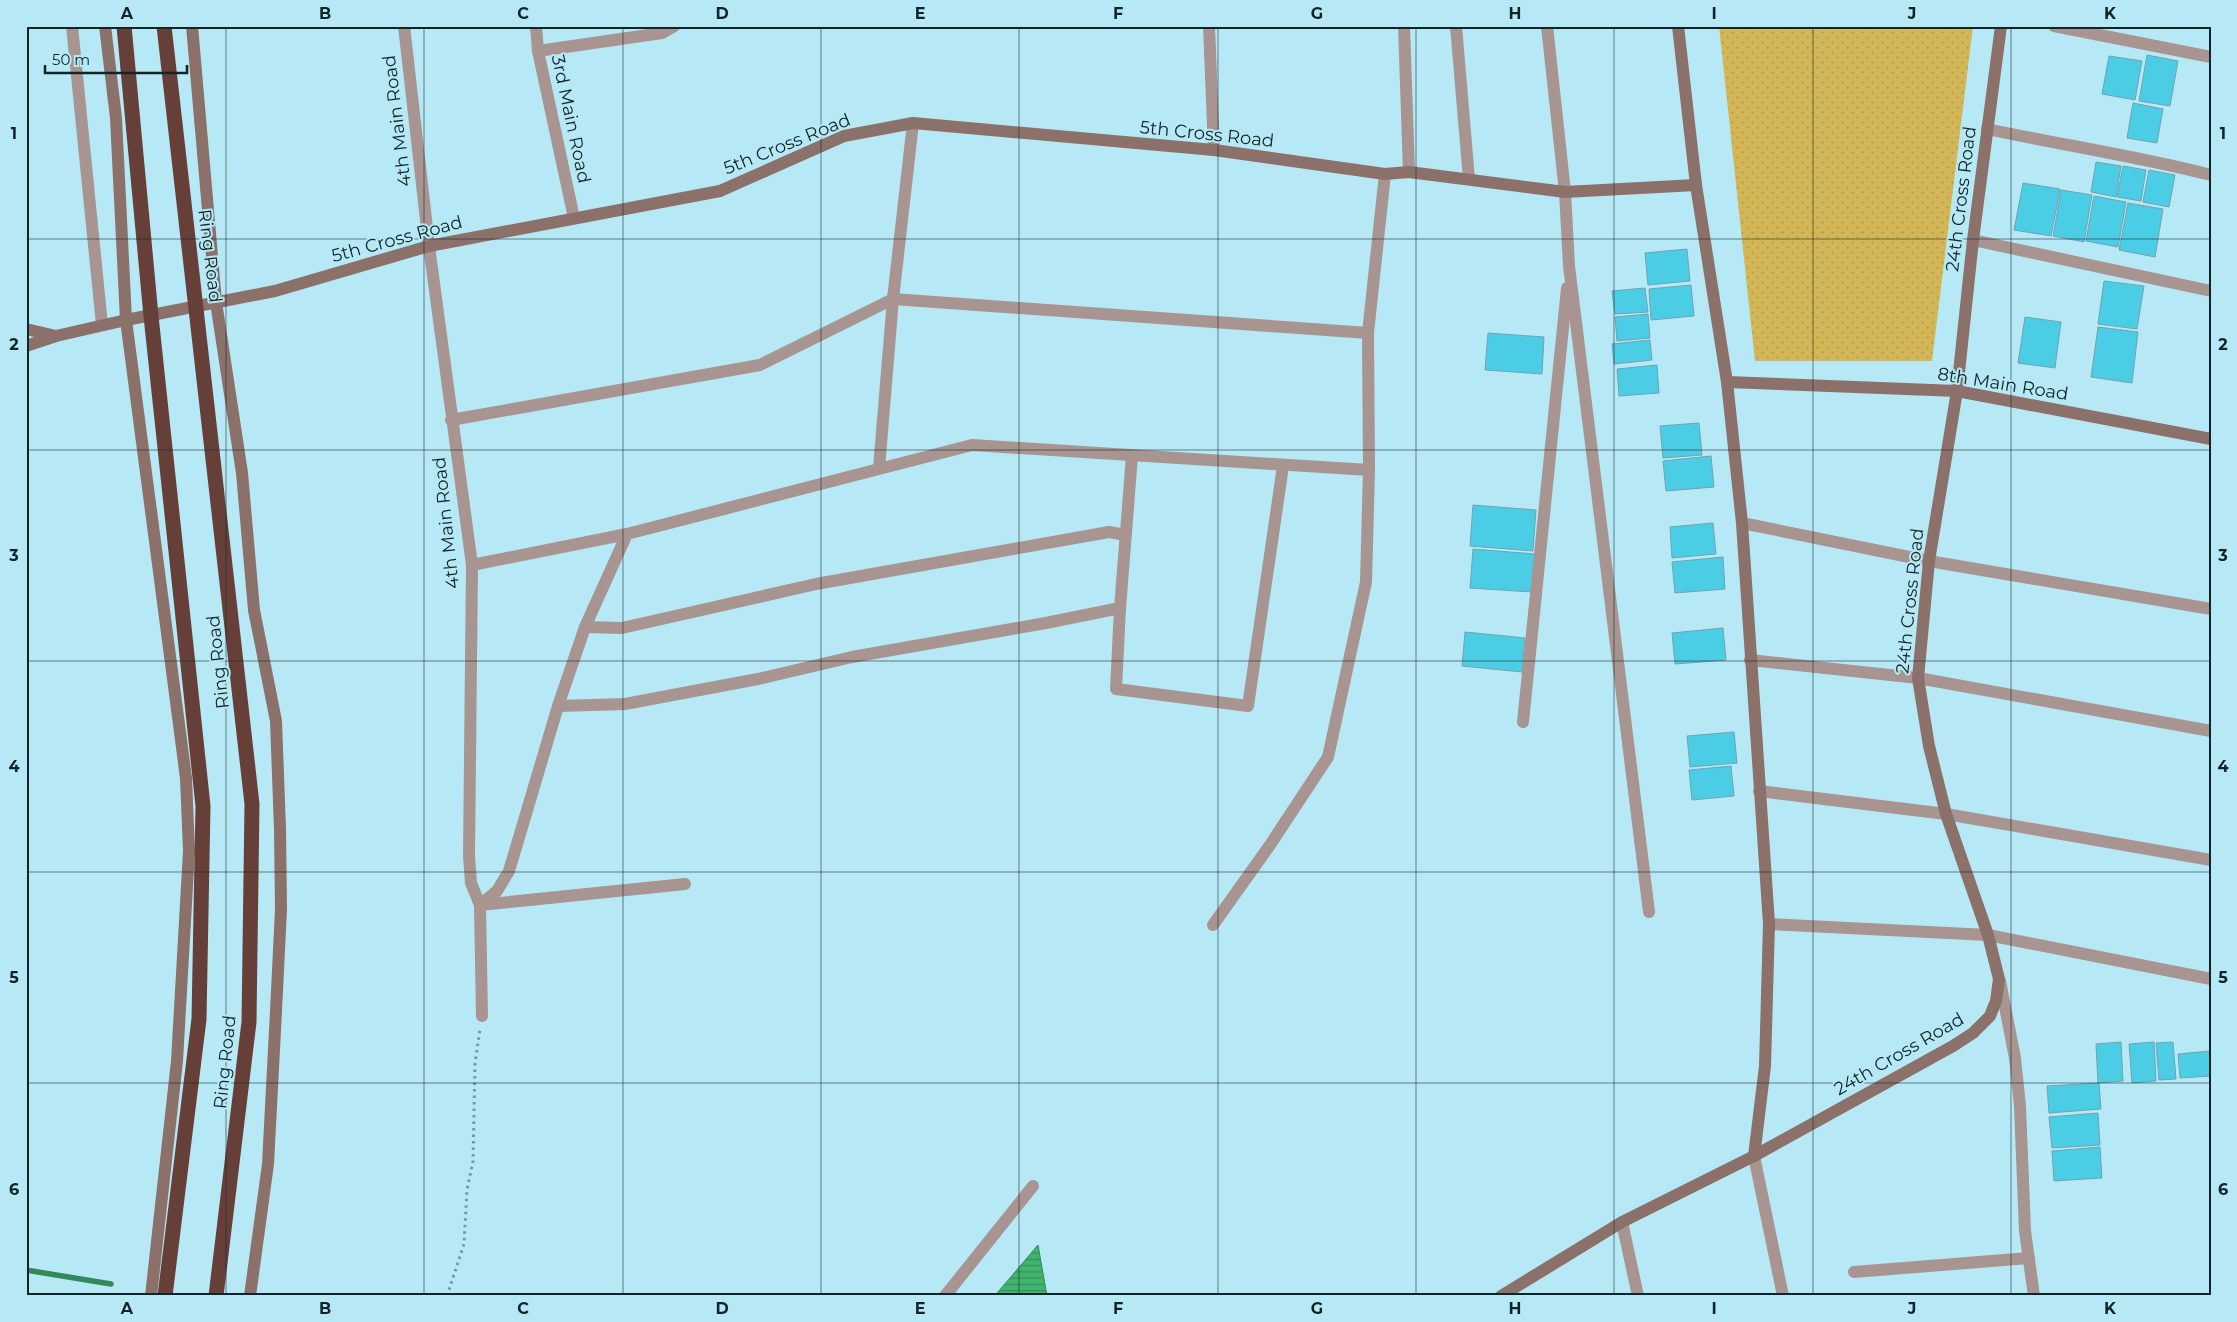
<svg xmlns="http://www.w3.org/2000/svg" width="2237" height="1322" viewBox="0 0 2237 1322" font-family="Montserrat,sans-serif">
<style>
.grass{fill:url(#grass-dots)}
.water{fill:url(#water-rules);stroke:#338959}
.lines{fill:none;stroke-linecap:round;stroke-linejoin:round}
.stream{stroke:#338959;stroke-width:5.5}
.building{fill:#4bcde6;stroke:#72a3ad}
.path{stroke:#7399a2;stroke-width:3;stroke-dasharray:2.5 4;stroke-linecap:butt}
.street{stroke:#a89490;stroke-width:12}
.secondary{stroke:#8c706a;stroke-width:12}
.highway{stroke:#664038;stroke-width:15}
.grid{fill:none;stroke:#112529;stroke-width:1;stroke-opacity:0.55}
.labels{text-anchor:middle;dominant-baseline:central;stroke-width:4;stroke-linejoin:round;paint-order:stroke}
.street-label{font-size:18px;fill:#112529;stroke:#b6e9f5}
.neatline{fill:none;stroke:#112529;stroke-width:2}
.grid-label{font-size:16px;text-anchor:middle;font-weight:bold;fill:#112529}
</style>
<defs>
<pattern id="grass-dots" width="8" height="8" patternUnits="userSpaceOnUse" patternTransform="scale(1.25)"><rect width="8" height="8" fill="#d3b757"/><path d="M2 2h.1M6 6h.1" fill="none" stroke="#b49d4c" stroke-width="1.8" stroke-linecap="round"/></pattern>
<pattern id="water-rules" width="6" height="5" patternUnits="userSpaceOnUse" patternTransform="scale(1.25)"><rect width="6" height="5" fill="#41b46e"/><path d="M0 2.5h6" fill="none" stroke="#35925a"/></pattern>
</defs>
<rect width="100%" height="100%" fill="#b6e9f5"/>
<path class="grass" d="M1719 26H1973L1932 361H1755Z"/>
<path class="water" d="M1038 1245 1047 1296H995L998 1292Z"/>
<g class="lines">
<path class="stream" d="M26 1270 111 1284"/>
</g>
<g class="building">
<path d="M2147 55 2178 61 2170 106 2139 101Z"/>
<path d="M2109 56 2142 61 2135 100 2102 94Z"/>
<path d="M2133 103 2163 109 2157 143 2127 138Z"/>
<path d="M2096 162 2121 166 2116 197 2091 192Z"/>
<path d="M2123 166 2146 170 2141 201 2117 197Z"/>
<path d="M2149 170 2175 175 2169 207 2143 202Z"/>
<path d="M2023 183 2060 189 2051 236 2014 230Z"/>
<path d="M2061 190 2092 195 2084 242 2053 236Z"/>
<path d="M2094 196 2126 202 2118 247 2086 241Z"/>
<path d="M2128 203 2163 209 2155 257 2119 250Z"/>
<path d="M1687 249 1690 281 1648 285 1645 253Z"/>
<path d="M2104 281 2144 286 2137 329 2098 324Z"/>
<path d="M1691 285 1694 316 1651 320 1649 289Z"/>
<path d="M1645 288 1648 312 1615 314 1612 291Z"/>
<path d="M1648 314 1650 338 1617 341 1615 317Z"/>
<path d="M2025 317 2061 322 2055 368 2018 363Z"/>
<path d="M2098 327 2138 332 2132 383 2091 377Z"/>
<path d="M1488 333 1544 337 1542 374 1485 370Z"/>
<path d="M1650 340 1652 360 1614 364 1612 344Z"/>
<path d="M1657 365 1659 393 1619 396 1617 369Z"/>
<path d="M1699 423 1702 455 1663 458 1660 426Z"/>
<path d="M1711 456 1714 487 1666 491 1663 461Z"/>
<path d="M1473 505 1536 510 1533 551 1470 546Z"/>
<path d="M1713 523 1716 554 1672 558 1670 527Z"/>
<path d="M1473 549 1535 554 1532 592 1470 588Z"/>
<path d="M1723 557 1725 589 1675 593 1672 562Z"/>
<path d="M1723 628 1726 660 1675 664 1672 633Z"/>
<path d="M1465 632 1525 638 1522 672 1462 666Z"/>
<path d="M1734 732 1737 763 1690 767 1687 736Z"/>
<path d="M1731 766 1734 796 1692 800 1689 770Z"/>
<path d="M2121 1042 2123 1081 2098 1083 2096 1044Z"/>
<path d="M2154 1042 2156 1081 2132 1083 2129 1044Z"/>
<path d="M2173 1042 2176 1079 2159 1080 2156 1043Z"/>
<path d="M2210 1051 2211 1076 2180 1078 2178 1054Z"/>
<path d="M2099 1083 2101 1109 2049 1113 2047 1086Z"/>
<path d="M2098 1113 2100 1145 2052 1148 2049 1117Z"/>
<path d="M2100 1147 2102 1178 2054 1181 2052 1151Z"/>
</g>
<g class="lines">
<path class="path" d="M447 1296 464 1244 467 1190 473 1161 475 1064 480 1029"/>
<g class="street">
<path d="M72 26 102 325"/>
<path d="M404 26 429 246 472 565 469 856 471 883 480 905 482 1016"/>
<path d="M536 26 538 51 574 218"/>
<path d="M1209 26 1214 150"/>
<path d="M1404 26 1409 172"/>
<path d="M1456 26 1469 179"/>
<path d="M1547 26 1565 192 1569 266 1649 912"/>
<path d="M2054 26 2211 57"/>
<path d="M538 51 662 33 674 26"/>
<path d="M1987 129C2062 145 2137 156 2211 175"/>
<path d="M1973 240 2211 291"/>
<path d="M451 420 760 365 893 299 1368 333"/>
<path d="M1132 456 1120 608 1116 689 1248 706 1283 466"/>
<path d="M879 468 893 299 913 123"/>
<path d="M1742 523 1929 561 2211 609"/>
<path d="M472 565 627 534 972 445 1369 470 1368 333 1385 174"/>
<path d="M585 627 622 628 816 584 1109 532 1126 535"/>
<path d="M1750 660 1918 678 2211 731"/>
<path d="M558 706 625 704 758 679 852 657 1046 623 1120 608"/>
<path d="M1523 722 1567 288"/>
<path d="M1759 791 1946 814 2211 860"/>
<path d="M480 905 497 891 509 871 558 706 585 627 627 534"/>
<path d="M480 905 685 884"/>
<path d="M1769 924 1988 935 2211 979"/>
<path d="M1213 925 1270 845 1328 757 1366 582 1369 470"/>
<path d="M2000 981 2015 1058 2020 1106 2025 1231 2034 1296"/>
<path d="M1754 1156 1783 1296"/>
<path d="M1622 1222 1638 1296"/>
<path d="M1854 1272 2029 1258"/>
<path d="M945 1296 1033 1186"/>
</g>
<g class="secondary">
<path d="M105 26 116 118 126 320 186 778 189 851 177 1061 151 1296"/>
<path d="M192 26 216 302 242 473 254 610 276 721 280 829 281 909 276 1011 268 1164 250 1296"/>
<path d="M1678 26 1696 185 1727 382 1742 523 1769 924 1765 1066 1754 1156"/>
<path d="M26 329 56 336"/>
<path d="M26 346 56 336 126 320 275 291 429 246 720 191 844 136 913 123 1214 150 1385 174 1409 172 1565 192 1696 185"/>
<path d="M1727 382 1957 391 2211 439"/>
<path d="M1501 1296 1622 1222 1754 1156 1953 1046 1973 1033 1990 1016 1996 1001 1999 979 1988 935 1946 814 1929 746 1918 678 1929 561 1957 391 1973 240 2001 26"/>
</g>
<g class="highway">
<path d="M124 26 151 316 203 806 199 1019 165 1296"/>
<path d="M164 26 252 804 249 1022 216 1296"/>
</g>
</g>
<path class="grid" d="M226 26V1296M424 26V1296M623 26V1296M821 26V1296M1019 26V1296M1218 26V1296M1416 26V1296M1614 26V1296M1813 26V1296M2011 26V1296M26 239H2211M26 450H2211M26 661H2211M26 872H2211M26 1083H2211"/>
<g class="labels">
<g class="street-label">
<text transform="translate(571 119) rotate(78)">3rd Main Road</text>
<text transform="translate(397 121) rotate(-97)">4th Main Road</text>
<text transform="translate(1207 134) rotate(6)">5th Cross Road</text>
<text transform="translate(787 144) rotate(-22)">5th Cross Road</text>
<text transform="translate(1961 199) rotate(-83)">24th Cross Road</text>
<text transform="translate(397 239) rotate(-15)">5th Cross Road</text>
<text transform="translate(210 256) rotate(83)">Ring Road</text>
<text transform="translate(2003 384) rotate(9)">8th Main Road</text>
<text transform="translate(446 523) rotate(-96)">4th Main Road</text>
<text transform="translate(1910 601) rotate(-84)">24th Cross Road</text>
<text transform="translate(218 662) rotate(-96)">Ring Road</text>
<text transform="translate(1899 1054) rotate(-30)">24th Cross Road</text>
<text transform="translate(225 1062) rotate(-84)">Ring Road</text>
</g>
</g>
<rect width="2237" height="1322" fill="none" stroke="#b6e9f5" stroke-width="55"/>
<path d="M45 65v8h142v-8" fill="none" stroke="#112529" stroke-width="2.5"/>
<text x="52" y="65" font-size="15" fill="#112529" stroke="#b6e9f5" stroke-width="4" paint-order="stroke">50 m</text>
<rect x="28" y="28" width="2182" height="1266" class="neatline"/>
<g class="grid-label">
<text x="127" y="19">A</text>
<text x="325" y="19">B</text>
<text x="523" y="19">C</text>
<text x="722" y="19">D</text>
<text x="920" y="19">E</text>
<text x="1118" y="19">F</text>
<text x="1317" y="19">G</text>
<text x="1515" y="19">H</text>
<text x="1714" y="19">I</text>
<text x="1912" y="19">J</text>
<text x="2110" y="19">K</text>
<text x="14" y="139">1</text>
<text x="2223" y="139">1</text>
<text x="14" y="350">2</text>
<text x="2223" y="350">2</text>
<text x="14" y="561">3</text>
<text x="2223" y="561">3</text>
<text x="14" y="772">4</text>
<text x="2223" y="772">4</text>
<text x="14" y="983">5</text>
<text x="2223" y="983">5</text>
<text x="14" y="1195">6</text>
<text x="2223" y="1195">6</text>
<text x="127" y="1314">A</text>
<text x="325" y="1314">B</text>
<text x="523" y="1314">C</text>
<text x="722" y="1314">D</text>
<text x="920" y="1314">E</text>
<text x="1118" y="1314">F</text>
<text x="1317" y="1314">G</text>
<text x="1515" y="1314">H</text>
<text x="1714" y="1314">I</text>
<text x="1912" y="1314">J</text>
<text x="2110" y="1314">K</text>
</g>
</svg>
